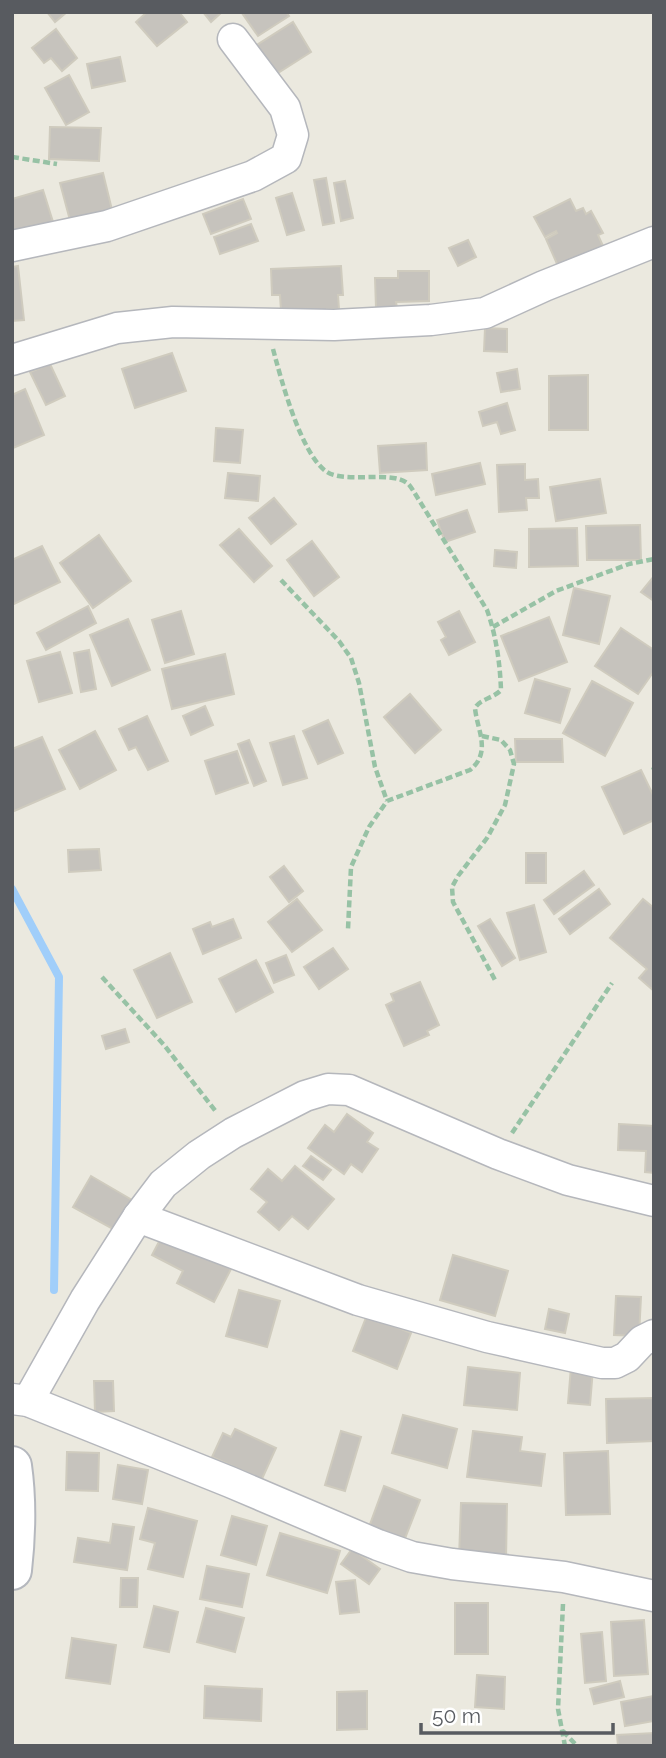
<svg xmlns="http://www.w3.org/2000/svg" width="666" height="1758" viewBox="0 0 666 1758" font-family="Raleway,sans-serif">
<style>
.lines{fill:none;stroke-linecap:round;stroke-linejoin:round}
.stream{stroke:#a0cefa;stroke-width:8}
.building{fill:#c6c3bd;stroke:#cfcbbe;stroke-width:2}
.street-casing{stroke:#b5b7bc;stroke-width:33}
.secondary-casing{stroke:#b5b8be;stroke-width:42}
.path{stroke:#97c2a5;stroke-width:4.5;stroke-dasharray:7 3.5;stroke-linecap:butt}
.street{stroke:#fff;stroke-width:30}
.secondary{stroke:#fff;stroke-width:38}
</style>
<rect width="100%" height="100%" fill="#ebe9df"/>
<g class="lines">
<path class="stream" d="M12 889 59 977 54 1290"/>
</g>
<g class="building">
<path d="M47 12H67L55 22Z"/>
<path d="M147 12H179L187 22 157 46 136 22Z"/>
<path d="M203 12H222L211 22Z"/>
<path d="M243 12H286L289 16 258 36 242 13Z"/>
<path d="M293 22 311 52 270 78 252 48Z"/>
<path d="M56 29 77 58 62 71 51 58 44 63 32 48Z"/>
<path d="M120 57 125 81 92 88 87 64Z"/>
<path d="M69 75 89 112 66 125 45 88Z"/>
<path d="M50 127 101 128 99 161 49 159Z"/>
<path d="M103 173 113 214 71 224 60 183Z"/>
<path d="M326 178 334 223 323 225 314 180Z"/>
<path d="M345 181 353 218 341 221 334 183Z"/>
<path d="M43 190 54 225 12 238V199Z"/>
<path d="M292 193 304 230 287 235 276 198Z"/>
<path d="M243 199 251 219 211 234 203 214Z"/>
<path d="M570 199 576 211 583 208 586 214 591 211 603 233 598 235 603 246 590 252 575 269 571 259 558 266 546 239 557 233 556 231 545 237 534 217Z"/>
<path d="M251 224 258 241 220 254 214 237Z"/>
<path d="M468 240 476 257 458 266 449 248Z"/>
<path d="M18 266 24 320 12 321V267Z"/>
<path d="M341 266 343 295H338L339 309H327V319L281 311 280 295H272L271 269Z"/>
<path d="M398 271H429V301L396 302 397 308H376L375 278H398Z"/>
<path d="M485 328 507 329V352L484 351Z"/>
<path d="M172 353 186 391 135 408 122 369Z"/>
<path d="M50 364 65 396 46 405 30 372Z"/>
<path d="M517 369 520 389 501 392 497 373Z"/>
<path d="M588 375V430H549V376Z"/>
<path d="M25 389 44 435 13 448 12 395Z"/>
<path d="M507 403 515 430 501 434 497 422 483 426 479 412Z"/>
<path d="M216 428 243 430 240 463 214 461Z"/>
<path d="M426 443 427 470 380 473 378 446Z"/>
<path d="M480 463 485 484 436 495 432 474Z"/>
<path d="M525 464V480L538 479 539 498H526L527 510 499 512 497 465Z"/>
<path d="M228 473 260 476 258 501 225 498Z"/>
<path d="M600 479 606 513 556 521 550 487Z"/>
<path d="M274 498 296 524 271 544 249 518Z"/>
<path d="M467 510 475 532 445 542 437 520Z"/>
<path d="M640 525 641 560H587L586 526Z"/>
<path d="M577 528 578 566 529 567V529Z"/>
<path d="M239 529 272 566 254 582 220 545Z"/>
<path d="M99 535 131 581 93 608 60 563Z"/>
<path d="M312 541 339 577 314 596 287 560Z"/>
<path d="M42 546 60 582 12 605V560Z"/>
<path d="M495 550 517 552 516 568 494 566Z"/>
<path d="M654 576V601L641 592Z"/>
<path d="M574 588 610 596 599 644 563 635Z"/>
<path d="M88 606 96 623 46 650 37 633Z"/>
<path d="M181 611 194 654 165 663 152 620Z"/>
<path d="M459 611 475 642 449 655 441 640 446 637 438 622Z"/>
<path d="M549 617 567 662 519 681 501 636Z"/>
<path d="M128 619 150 670 112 686 90 635Z"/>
<path d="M621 628 654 650V671L638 694 595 666Z"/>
<path d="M89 650 96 689 81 692 74 653Z"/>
<path d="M60 652 72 693 39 702 27 661Z"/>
<path d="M225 654 234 694 172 709 162 669Z"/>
<path d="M535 679 570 689 560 723 525 713Z"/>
<path d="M592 681 633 703 605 756 563 733Z"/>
<path d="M410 694 441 730 415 753 384 717Z"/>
<path d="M205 706 213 725 191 735 183 716Z"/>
<path d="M147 716 168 761 148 770 136 747 129 750 119 729Z"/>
<path d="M328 720 343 753 318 764 303 731Z"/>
<path d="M95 731 116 770 80 789 59 750Z"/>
<path d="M294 736 307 778 283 785 270 743Z"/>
<path d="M42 737 65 789 12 812V749Z"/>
<path d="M515 739H562L563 762H516Z"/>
<path d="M249 740 266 781 254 786 238 744Z"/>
<path d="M237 751 248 783 216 794 205 761Z"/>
<path d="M641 770 654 797V820L624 834 602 787Z"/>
<path d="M99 849 101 870 69 872 68 850Z"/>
<rect x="526" y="853" width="20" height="30"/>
<path d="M284 866 303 891 289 902 270 877Z"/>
<path d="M584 871 594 885 554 914 544 900Z"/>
<path d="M599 889 610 904 570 934 559 919Z"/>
<path d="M297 899 322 930 292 952 268 922Z"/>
<path d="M643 899 654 908V991L639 978 647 969 610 938Z"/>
<path d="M534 905 546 952 520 960 507 913Z"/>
<path d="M233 919 241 938 203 954 193 929 210 922 212 927Z"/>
<path d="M490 919 515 958 502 966 478 926Z"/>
<path d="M333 948 348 969 319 989 304 967Z"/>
<path d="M170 953 192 1002 157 1018 134 970Z"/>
<path d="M286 955 294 975 274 983 266 963Z"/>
<path d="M256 960 273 992 236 1012 219 979Z"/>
<path d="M420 982 439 1025 427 1031 429 1035 404 1046 386 1005 394 1001 391 994Z"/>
<path d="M125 1029 129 1042 106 1049 102 1036Z"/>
<path d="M347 1114 373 1133 367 1142 378 1149 362 1172 351 1164 344 1174 308 1148 325 1125 334 1132Z"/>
<path d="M619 1124 654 1126V1173L645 1172 646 1151 618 1150Z"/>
<path d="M311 1156 331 1170 323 1180 303 1166Z"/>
<path d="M295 1166 334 1199 308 1229 292 1216 279 1230 258 1212 267 1202 251 1189 268 1169 282 1181Z"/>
<path d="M91 1176 139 1204 122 1234 73 1207Z"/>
<path d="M163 1234 231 1269 214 1302 177 1283 183 1271 152 1255Z"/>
<path d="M453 1255 508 1271 495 1316 440 1300Z"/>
<path d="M239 1290 280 1301 267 1347 226 1336Z"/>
<path d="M616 1296 641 1297 639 1336 614 1335Z"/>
<path d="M549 1309 569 1314 565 1333 545 1329Z"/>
<path d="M367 1315 411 1333 397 1369 353 1351Z"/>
<path d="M468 1367 520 1373 517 1410 464 1405Z"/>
<path d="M571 1367 593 1369 590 1405 568 1403Z"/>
<path d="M94 1381H113L114 1411 95 1412Z"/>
<path d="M654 1398V1441L607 1443 606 1399Z"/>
<path d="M403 1415 457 1429 447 1468 392 1453Z"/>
<path d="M235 1429 276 1448 262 1479 212 1457 223 1433 231 1437Z"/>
<path d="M341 1431 361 1437 345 1491 325 1485Z"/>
<path d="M473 1431 522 1437 520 1451 545 1454 541 1486 467 1477Z"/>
<path d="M608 1451 610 1514 566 1515 564 1453Z"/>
<path d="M67 1452 99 1453 98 1491 66 1490Z"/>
<path d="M118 1465 148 1470 142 1504 113 1499Z"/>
<path d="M384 1486 420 1500 404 1541 369 1527Z"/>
<path d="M461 1503 507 1504 506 1560 459 1558Z"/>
<path d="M148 1508 197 1521 183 1577 148 1569 155 1543 140 1539Z"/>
<path d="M232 1516 267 1526 256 1565 221 1555Z"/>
<path d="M113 1524 134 1527 127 1570 74 1562 78 1538 110 1543Z"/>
<path d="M280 1533 340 1551 327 1593 267 1575Z"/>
<path d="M352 1549 380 1569 369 1584 341 1564Z"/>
<path d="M207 1566 249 1574 242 1607 200 1599Z"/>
<path d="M121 1578H138L137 1607H120Z"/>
<path d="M355 1580 359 1612 340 1614 336 1582Z"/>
<rect x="455" y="1603" width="33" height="51"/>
<path d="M154 1606 178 1612 169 1652 144 1647Z"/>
<path d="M206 1608 244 1618 235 1652 197 1642Z"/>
<path d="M644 1620 648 1674 614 1676 611 1622Z"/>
<path d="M602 1632 606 1681 585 1683 581 1634Z"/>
<path d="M72 1638 116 1645 110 1684 66 1678Z"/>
<path d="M477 1675 505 1677 504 1709 475 1707Z"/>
<path d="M620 1681 624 1697 594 1704 590 1689Z"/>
<path d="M205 1686 262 1689 261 1721 204 1718Z"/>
<path d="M367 1691V1729L337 1730V1692Z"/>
<path d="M654 1696V1721L625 1726 621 1702Z"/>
<path d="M654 1733V1746H618L617 1735Z"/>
</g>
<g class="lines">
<defs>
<g id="street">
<path d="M12 246 107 226 253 176 286 158 293 135 285 108 233 39"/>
<path d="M12 360 117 328 173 322 334 325 431 320 485 313 544 286 654 242"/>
<path d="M138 1217 358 1300 487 1337 602 1363H615L627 1357 642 1341 654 1335"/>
<path d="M12 1399 28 1401 230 1482 378 1545 412 1557 452 1564 564 1577 654 1596"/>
<path d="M28 1401 85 1300 138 1217 163 1184 199 1155 233 1133 305 1096 328 1089 349 1090 498 1154 568 1180 654 1201"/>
</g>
<path id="secondary" d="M12 1466C17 1501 16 1535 12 1570"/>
</defs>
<use href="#street" class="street-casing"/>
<use href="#secondary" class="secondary-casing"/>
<g class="path">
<path d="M12 157 57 164"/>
<path d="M273 349C281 379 301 455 327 472 346 484 390 470 407 483 410 485 412 489 414 492L487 610C496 635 500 663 501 690 494 698 480 699 475 708 477 730 492 752 470 770L387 801 369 827 351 867 348 929"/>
<path d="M281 580 339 641 351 658 359 683 375 767 387 801"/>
<path d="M493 627 556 591 629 564 654 559"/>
<path d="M482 736 501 740 510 750 514 764 505 805 487 838 458 876 452 887 453 902 495 980"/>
<path d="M652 770 654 769"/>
<path d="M102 977 164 1045 217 1113"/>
<path d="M512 1133 612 983"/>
<path d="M563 1604 558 1709 565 1746"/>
<path d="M563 1731 577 1746"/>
</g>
<use href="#street" class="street"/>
<use href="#secondary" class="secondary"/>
</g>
<rect width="666" height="1758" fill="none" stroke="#585b60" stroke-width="28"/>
<path d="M421 1723v10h192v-10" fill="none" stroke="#585b60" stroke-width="3.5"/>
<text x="432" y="1723" font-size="21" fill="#585b60" stroke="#ffffff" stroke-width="5" paint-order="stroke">50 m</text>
</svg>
